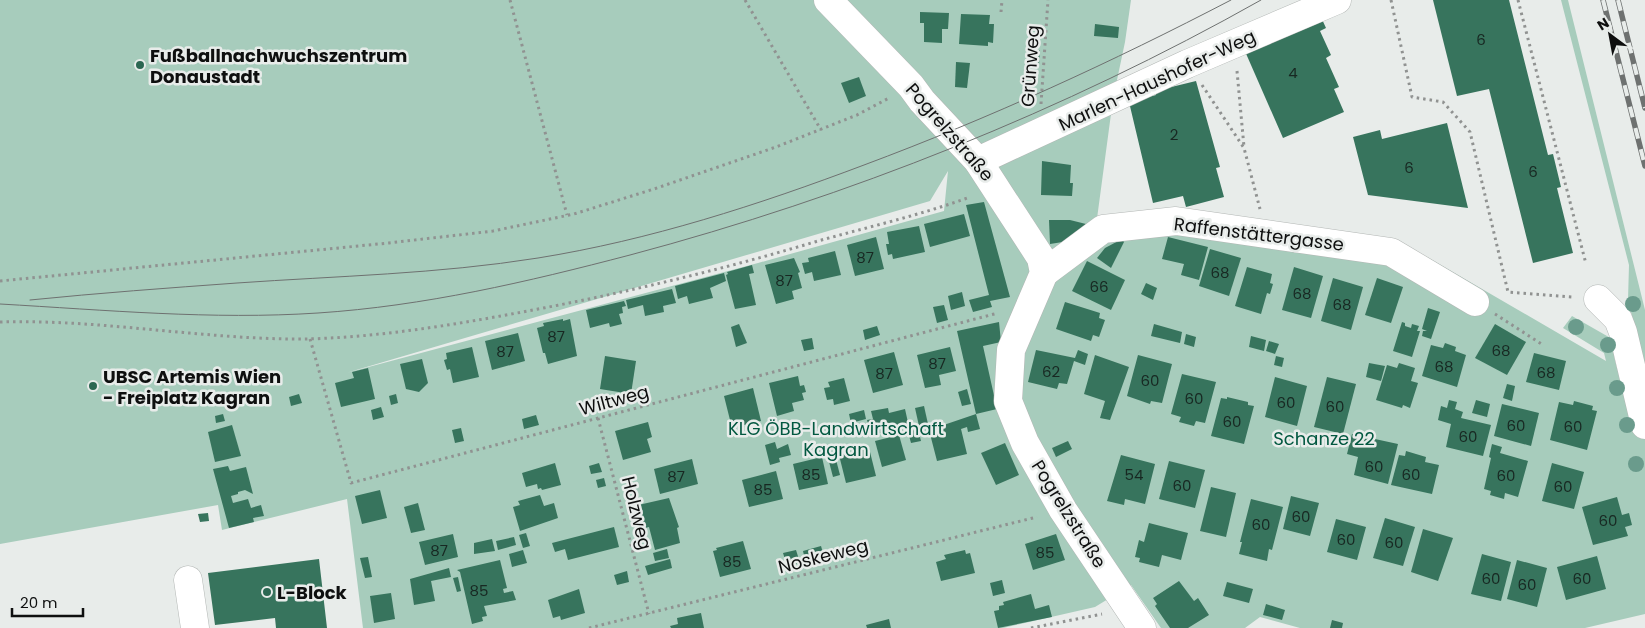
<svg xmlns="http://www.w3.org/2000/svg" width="1645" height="628" viewBox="0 0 1645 628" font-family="Poppins,sans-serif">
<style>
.green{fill:#a7ccbc;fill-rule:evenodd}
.building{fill:#37745d}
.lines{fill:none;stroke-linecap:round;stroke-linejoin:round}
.minor-casing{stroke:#b3b7b5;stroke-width:29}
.path{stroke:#909291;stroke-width:3;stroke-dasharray:2.5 4;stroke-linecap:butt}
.minor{stroke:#fff;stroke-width:28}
.tram{stroke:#6e7170;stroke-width:1}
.rail-casing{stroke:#6e7170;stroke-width:5.5}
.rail{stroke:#e8ecea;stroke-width:4;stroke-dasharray:11;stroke-linecap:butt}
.tree{fill:#6a9b8c}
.poi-dot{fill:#2b6752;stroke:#e8ecea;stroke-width:2}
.labels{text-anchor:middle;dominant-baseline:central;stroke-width:5;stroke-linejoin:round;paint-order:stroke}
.number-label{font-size:15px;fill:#182822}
.poi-label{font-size:18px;font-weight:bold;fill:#0e0f0f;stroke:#e8ecea;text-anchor:start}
.street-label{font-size:18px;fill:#0e0f0f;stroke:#e8ecea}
.park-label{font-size:18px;fill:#025840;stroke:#e8ecea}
</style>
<rect width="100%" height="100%" fill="#e8ecea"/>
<g class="green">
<path d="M0 0H1131L1125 42 1113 99 1096 226 1171 230 1427 257 1606 361 1604 353 1563 328 1572 316 1614 340 1618 354 1614 356 1617 368 1644 383 1645 387V614L1585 628H1300L1260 617 1245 628H1161L1131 585 1095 607 1003 628H363L347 499 222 530 218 505 0 544ZM948 171 944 211 758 263 346 373 930 201Z"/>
<path d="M1561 0H1568L1645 310V368L1628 300 1629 265Z"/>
</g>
<g class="building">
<path d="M1433 0H1509L1548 155 1553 154 1561 187 1557 188 1573 253 1533 263 1489 89 1457 96Z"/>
<path d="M920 12 949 13 948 29H942V43L924 42V23H920Z"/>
<path d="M961 14 990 15 989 24H994L993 43 988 42V46L959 44Z"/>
<path d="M1320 15 1326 28 1320 31 1331 55 1326 58 1339 87 1334 89 1344 112 1283 138 1244 49Z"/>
<path d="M1095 24 1119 27 1118 38 1094 36Z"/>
<path d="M1029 50H1040L1039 65 1028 64Z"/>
<path d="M956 62 970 63 967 88 955 87Z"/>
<path d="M859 77 866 96 849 103 841 83Z"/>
<path d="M1196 81 1220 167 1216 168 1224 197 1186 207 1183 196 1153 203 1129 102 1156 95 1155 91Z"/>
<path d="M1447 123 1468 208 1368 195 1353 137 1380 130 1382 139Z"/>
<path d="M1042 161 1071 165 1070 183H1073L1072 196 1041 195Z"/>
<path d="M984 202 1010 297 990 301 992 307 973 312 969 300 989 295 966 205Z"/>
<path d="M964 214 970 236 930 247 924 224Z"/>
<path d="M1049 220H1070L1090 225 1069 241 1050 244Z"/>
<path d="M919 226 925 252 893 259 892 254 888 255 886 244H889L887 232Z"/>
<path d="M876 237 884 269 855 276 847 245Z"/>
<path d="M1168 237 1208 247 1199 280 1181 275 1184 264 1162 259Z"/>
<path d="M1122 239 1124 242 1111 268 1097 258 1105 248Z"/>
<path d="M1210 249 1241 258 1229 296 1199 286Z"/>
<path d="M835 251 841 275 814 281 812 272 805 274 802 263 809 262 808 258Z"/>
<path d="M794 258 800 272 798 273 802 288 792 291 794 299 776 304 765 265Z"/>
<path d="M1087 261 1125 280 1111 310 1072 291Z"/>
<path d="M752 265 754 273 749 274 756 305 735 309 726 275 728 274 727 272Z"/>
<path d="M1247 267 1272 274 1270 283 1273 284 1270 294 1267 293 1261 314 1235 306Z"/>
<path d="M1294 267 1323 276 1311 318 1282 310Z"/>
<path d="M724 273 726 281 710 288 713 298 689 304 687 296 678 299 675 286Z"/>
<path d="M1333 278 1363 287 1351 330 1321 321Z"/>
<path d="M1377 278 1403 287 1391 323 1365 315Z"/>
<path d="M1146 283 1157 288 1153 300 1141 294Z"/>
<path d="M672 289 676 303 663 306 664 312 645 316 643 305 628 309 626 300Z"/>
<path d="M962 292 965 306 951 310 948 296Z"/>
<path d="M624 301 626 306 622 307 623 313 619 314 622 324 610 327 609 323 590 328 586 310Z"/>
<path d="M1065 302 1100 313 1099 318 1105 320 1099 337 1093 335 1091 341 1056 329Z"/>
<path d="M944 305 948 320 937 323 933 307Z"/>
<path d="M1428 308 1440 312 1431 339 1422 336 1423 331H1427L1422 329Z"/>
<path d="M563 319V321L570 319 577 356 548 364 545 353H543L537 328 544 326 543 323Z"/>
<path d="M999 322 1001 342 983 346 997 409 976 414 957 331Z"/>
<path d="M1402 322 1405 323V326L1411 328 1412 324 1419 326 1417 331H1420L1412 357 1393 351Z"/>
<path d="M739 324 747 343 736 347 731 327Z"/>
<path d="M1154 324 1182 332 1180 343 1151 336Z"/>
<path d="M1495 324 1526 342 1507 375 1475 358Z"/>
<path d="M877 326 880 335 865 340 863 330Z"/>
<path d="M518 333 525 361 492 370 485 341Z"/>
<path d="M1186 334 1196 337 1194 347 1184 344Z"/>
<path d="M1251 336 1266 340 1264 351 1249 347Z"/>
<path d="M812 338 814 349 804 351 801 340Z"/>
<path d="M1269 341 1279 344 1275 354 1266 351Z"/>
<path d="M1445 343 1456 347 1455 351 1466 355 1457 387 1422 376 1431 345 1443 348Z"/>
<path d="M472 347 479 377 453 383 450 369 447 370 444 360 447 359 446 353Z"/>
<path d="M950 347 956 371 939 375 941 385 925 388 917 355Z"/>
<path d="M1036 350 1075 358 1078 350 1088 354 1085 365 1074 361 1067 384 1059 383 1057 389 1028 382Z"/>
<path d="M894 352 903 385 873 393 864 360Z"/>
<path d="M1534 353 1566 361 1559 390 1526 382Z"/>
<path d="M1095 355 1129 367 1110 420 1100 418 1105 401 1084 394Z"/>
<path d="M1138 355 1172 364 1162 403 1151 401 1150 404 1127 396Z"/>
<path d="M605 356 636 361 631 394 600 389Z"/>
<path d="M1276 356 1284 358 1282 367 1274 365Z"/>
<path d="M422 359 428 383 419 392 406 389 400 364Z"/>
<path d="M1369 363 1385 366 1381 381 1366 377Z"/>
<path d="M1399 363 1415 368 1411 381 1418 383 1410 408 1403 405 1402 408 1376 400 1387 365 1397 368Z"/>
<path d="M368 368 375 399 341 407 335 383 354 378 352 372Z"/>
<path d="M1182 374 1216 382 1205 423 1196 421 1194 426 1179 422 1181 417 1171 414Z"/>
<path d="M798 376 800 386 804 385 806 392 802 393 804 400 792 403 794 411 777 416 769 383Z"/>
<path d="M1275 377 1307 386 1297 426 1265 417Z"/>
<path d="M1327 377 1356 384 1343 434 1314 427Z"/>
<path d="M844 378 850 401 834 405 833 399 827 400 824 388 830 387 828 382Z"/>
<path d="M1507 384 1515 386 1512 401 1503 398Z"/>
<path d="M753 388 761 421 732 428 724 396Z"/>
<path d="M967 389 971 404 962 406 958 392Z"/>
<path d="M299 394 302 403 291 406 289 397Z"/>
<path d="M396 394 398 403 391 405 389 396Z"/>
<path d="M1227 397 1248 402V405L1254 406 1244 444 1211 436 1221 398 1227 399Z"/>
<path d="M1449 400 1457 402 1455 409 1463 412 1461 418 1491 425 1483 456 1446 447 1451 424 1438 420 1441 406 1447 408Z"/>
<path d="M1476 400 1490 404 1487 417 1472 413Z"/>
<path d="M1574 401 1593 406 1592 410 1597 411 1587 450 1550 440 1559 402 1573 405Z"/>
<path d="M1502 404 1539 413 1531 446 1494 436Z"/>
<path d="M924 406 928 424 919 426 915 408Z"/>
<path d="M381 407 384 417 373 420 371 410Z"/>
<path d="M888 408 889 413 905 409 909 427 871 435 867 420 873 419 871 411Z"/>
<path d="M864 410 866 419 851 423 849 414Z"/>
<path d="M223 414 225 421 216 423 215 416Z"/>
<path d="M976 414 980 429 968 432 967 427 961 429 967 454 937 461 929 430Z"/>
<path d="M536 415 539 425 524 429 522 419Z"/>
<path d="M648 422 652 437 647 439 651 452 623 460 615 431Z"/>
<path d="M232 425 241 456 215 462 208 432Z"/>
<path d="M461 428 464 441 455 443 452 430Z"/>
<path d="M918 429 921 441 911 443 908 432Z"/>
<path d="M1352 434 1398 444 1388 484 1354 475 1358 457 1347 454Z"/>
<path d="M899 435 906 460 882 467 875 441Z"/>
<path d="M1068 441 1072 449 1056 457 1052 448Z"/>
<path d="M775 442 777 449 788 444 791 455 779 458 780 462 770 465 765 445Z"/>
<path d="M1005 443 1019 475 996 485 981 453Z"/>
<path d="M1492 444 1502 447 1500 453 1528 461 1518 497 1505 493 1504 499 1490 495 1491 491 1484 489 1491 458 1489 457Z"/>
<path d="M869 448 876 476 846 483 839 455Z"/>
<path d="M1406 451 1426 457 1425 462 1439 465 1432 494 1391 485 1399 455 1405 456Z"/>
<path d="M834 452 840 475 833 477 827 454Z"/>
<path d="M1121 455 1155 464 1145 504 1125 499 1124 505 1107 501Z"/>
<path d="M822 457 828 484 799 490 793 464Z"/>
<path d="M692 459 698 484 660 494 654 469Z"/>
<path d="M1169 461 1205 470 1195 508 1159 499Z"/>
<path d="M555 463 561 485 542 490 541 488 538 489 537 484 526 487 522 473Z"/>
<path d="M599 463 602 472 591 474 589 466Z"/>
<path d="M1552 463 1584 472 1574 509 1542 501Z"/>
<path d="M228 466 230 471 246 467 253 494 245 490 238 492V494L231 496 233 503 248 499 251 508 261 505 264 516 253 518 254 522 229 528 213 469Z"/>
<path d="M776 471 783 499 749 507 742 480Z"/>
<path d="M604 478 606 486 598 488 596 480Z"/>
<path d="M1211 487 1236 493 1226 537 1200 531Z"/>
<path d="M380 490 387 518 362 524 355 496Z"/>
<path d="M540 495 544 506 554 503 558 518 520 531 513 507 520 505 518 501Z"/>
<path d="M1291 496 1319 503 1310 536 1283 529Z"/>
<path d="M1617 497 1622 515 1629 513 1632 525 1625 527 1628 536 1593 545 1582 507Z"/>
<path d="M669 498 679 527 677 528 680 543 655 550 649 527 637 530 634 506Z"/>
<path d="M1251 499 1283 507 1272 550 1269 549 1267 561 1239 554 1242 542H1240Z"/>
<path d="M418 503 425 530 411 533 404 507Z"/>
<path d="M208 513 209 521 200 522 198 514Z"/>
<path d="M1385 518 1415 527 1403 566 1373 558Z"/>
<path d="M1336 519 1366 527 1357 560 1327 552Z"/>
<path d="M1149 523 1188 533 1181 560 1162 555 1159 567 1139 562 1140 558 1135 557 1139 540 1144 542Z"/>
<path d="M614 527 619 547 568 560 565 549 555 552 552 543Z"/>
<path d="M1423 529 1453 538 1438 581 1411 572Z"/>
<path d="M526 533 530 546 523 548 519 535Z"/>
<path d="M453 534 458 557 425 565 419 542Z"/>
<path d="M1056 534 1065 560 1033 570 1025 544Z"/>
<path d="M514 537 516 545 498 550 496 541Z"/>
<path d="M492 539 495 551 474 554V543Z"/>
<path d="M743 541 751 569 720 577 713 551 717 550 716 548Z"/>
<path d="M821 546 825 560 806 564 803 551Z"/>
<path d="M667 549 669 558 655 561 653 553Z"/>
<path d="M523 550 527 563 512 567 509 554Z"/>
<path d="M796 550 800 563 787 566 783 553Z"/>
<path d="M965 550 966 554 970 553 975 573 941 581 936 562 946 559 944 555Z"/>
<path d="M1482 554 1511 562 1501 601 1471 594Z"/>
<path d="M1597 556 1606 589 1566 600 1557 567Z"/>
<path d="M368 557 372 577 365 578 360 558Z"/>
<path d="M319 559 327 628H276L275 618 215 625 208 573Z"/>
<path d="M670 559 672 568 648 575 645 566Z"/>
<path d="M500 560 507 588 503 589 504 593 513 591 516 600 484 606 487 616 482 617 483 621 472 624 460 572 457 570Z"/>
<path d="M1517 560 1547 568 1537 607 1507 599Z"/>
<path d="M449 568 451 577 431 581 435 601 414 605 410 579Z"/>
<path d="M627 571 629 582 617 585 614 575Z"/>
<path d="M458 577 461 591 457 592 453 578Z"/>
<path d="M1002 580 1005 593 993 596 990 583Z"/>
<path d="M1179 581 1194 601 1198 598 1209 615 1188 628H1170L1155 606 1157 604 1153 598Z"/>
<path d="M1227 582 1253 589 1249 603 1223 596Z"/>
<path d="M579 589 585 613 561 620 560 616 553 618 548 600Z"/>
<path d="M391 593 395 619 374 623 370 596Z"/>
<path d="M1031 594 1035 609 1049 605 1052 617 998 628 994 611 999 610V606L1004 605 1003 602Z"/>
<path d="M1266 604 1285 610 1282 620 1263 615Z"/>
<path d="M701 613 704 628H671L670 626 678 624 677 618Z"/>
<path d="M889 619 891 628H867L866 625Z"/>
<path d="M1332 620 1343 623 1342 628H1330Z"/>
</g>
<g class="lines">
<defs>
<g id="minor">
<path d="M828 0 911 86 922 101 978 161 1041 258 1044 273 1011 350 1008 401 1025 443 1063 510 1142 628"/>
<path d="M978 161 1187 64 1337 0"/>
<path d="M1044 273 1103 229 1176 221 1391 252 1475 302"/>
<path d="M1598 299 1618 319 1623 332 1645 425"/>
<path d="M188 580 195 628"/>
</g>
</defs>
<use href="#minor" class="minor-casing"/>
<g class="path">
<path d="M510 0 567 215"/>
<path d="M745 0 821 130"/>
<path d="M1391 0 1412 97 1443 102 1470 132 1508 292 1572 297"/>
<path d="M1518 0 1586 264"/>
<path d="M1001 12 1002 0"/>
<path d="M1237 71 1244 147"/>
<path d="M1202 85 1244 148 1260 209"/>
<path d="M1041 104 1048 0"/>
<path d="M0 281 389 243 493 231 574 214 654 189 776 147 857 115 889 98"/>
<path d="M1495 314 1543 345"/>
<path d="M0 322C103 319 204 340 307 339 382 337 459 324 533 310 629 292 724 269 818 241 868 227 921 215 970 197"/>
<path d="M310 339 351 483 998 313"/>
<path d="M598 418 649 614"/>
<path d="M589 628 1037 517"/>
<path d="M1031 628 1102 614"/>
</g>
<use href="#minor" class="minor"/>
<g class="tram">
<path d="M30 300C99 293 168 288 237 283 337 276 438 274 538 258 650 240 758 205 864 165 990 118 1112 62 1231 0"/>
<path d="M0 304C106 310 212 320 318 313 424 306 527 282 630 255 848 197 1064 111 1261 0"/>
</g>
<defs>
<g id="rail">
<path d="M1603 0 1645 166"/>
<path d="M1618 0 1645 108"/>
</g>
</defs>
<use href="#rail" class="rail-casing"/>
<use href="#rail" class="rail"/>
</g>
<g class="tree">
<circle cx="1633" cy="304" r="8"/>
<circle cx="1576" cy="327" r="8"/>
<circle cx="1608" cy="345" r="8"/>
<circle cx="1617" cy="388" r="8"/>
<circle cx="1627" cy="425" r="8"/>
<circle cx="1636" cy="464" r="8"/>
</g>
<g class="poi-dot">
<circle cx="140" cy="65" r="5"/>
<circle cx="93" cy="386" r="5"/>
<circle cx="267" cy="592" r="5"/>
</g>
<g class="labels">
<g class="number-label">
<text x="1481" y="39">6</text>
<text x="1293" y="72">4</text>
<text x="1174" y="134">2</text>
<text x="1409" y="167">6</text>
<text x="1533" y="171">6</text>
<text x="865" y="257">87</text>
<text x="1220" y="272">68</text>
<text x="784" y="280">87</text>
<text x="1099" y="286">66</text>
<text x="1302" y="293">68</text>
<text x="1342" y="304">68</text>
<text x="556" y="336">87</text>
<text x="1501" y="350">68</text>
<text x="505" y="351">87</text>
<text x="937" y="363">87</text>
<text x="1444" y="366">68</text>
<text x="1051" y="371">62</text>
<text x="1546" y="372">68</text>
<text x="884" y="373">87</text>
<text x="1150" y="380">60</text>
<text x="1194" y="398">60</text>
<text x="1286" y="402">60</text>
<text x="1335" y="406">60</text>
<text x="1232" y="421">60</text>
<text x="1516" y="425">60</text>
<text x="1573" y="426">60</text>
<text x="1468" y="436">60</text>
<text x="1374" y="466">60</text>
<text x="811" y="474">85</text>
<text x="1134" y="474">54</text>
<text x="1411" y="474">60</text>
<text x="1506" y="475">60</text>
<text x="676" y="476">87</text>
<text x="1182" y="485">60</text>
<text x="1563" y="486">60</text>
<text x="763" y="489">85</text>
<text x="1301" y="516">60</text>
<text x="1608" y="520">60</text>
<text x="1261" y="524">60</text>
<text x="1346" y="539">60</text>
<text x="1394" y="542">60</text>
<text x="439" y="550">87</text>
<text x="1045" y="552">85</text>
<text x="732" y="561">85</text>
<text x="1491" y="578">60</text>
<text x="1582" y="578">60</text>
<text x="1527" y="584">60</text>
<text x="479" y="590">85</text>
</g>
<g class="poi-label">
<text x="150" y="55">Fußballnachwuchszentrum<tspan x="150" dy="21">Donaustadt</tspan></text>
<text x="103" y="376">UBSC Artemis Wien<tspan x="103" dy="21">- Freiplatz Kagran</tspan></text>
<text x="277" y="592">L-Block</text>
</g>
<g class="street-label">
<text transform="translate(1030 66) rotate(-86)">Grünweg</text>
<text transform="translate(1157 80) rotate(-25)">Marlen-Haushofer-Weg</text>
<text transform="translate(950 132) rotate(49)">Pogrelzstraße</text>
<text transform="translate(1259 234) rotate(7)">Raffenstättergasse</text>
<text transform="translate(614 400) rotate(-15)">Wiltweg</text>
<text transform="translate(637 513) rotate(76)">Holzweg</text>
<text transform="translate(1069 514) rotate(58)">Pogrelzstraße</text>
<text transform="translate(823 556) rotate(-14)">Noskeweg</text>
</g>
<g class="park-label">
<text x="836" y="428">KLG ÖBB-Landwirtschaft<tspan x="836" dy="21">Kagran</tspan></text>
<text x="1324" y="438">Schanze 22</text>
</g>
</g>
<g transform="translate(1610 35) rotate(328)" stroke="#e8ecea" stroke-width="4" paint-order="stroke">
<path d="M0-4L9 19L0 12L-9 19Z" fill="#0e0f0f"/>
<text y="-8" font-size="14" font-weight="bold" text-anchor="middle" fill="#0e0f0f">N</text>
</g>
<path d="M12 608v8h71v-8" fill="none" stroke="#0e0f0f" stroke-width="2.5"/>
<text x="20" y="608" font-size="15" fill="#0e0f0f" stroke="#e8ecea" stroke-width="4" paint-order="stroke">20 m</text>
</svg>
